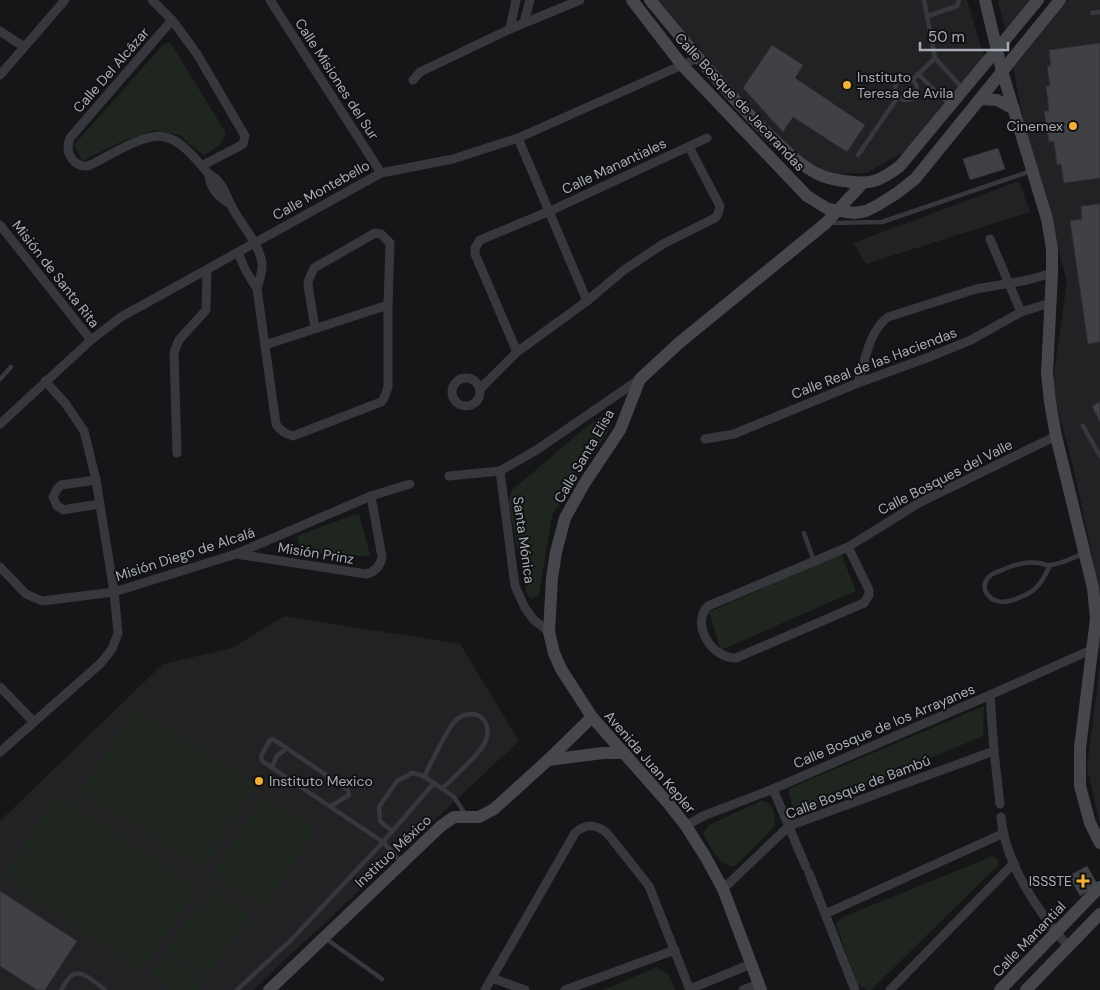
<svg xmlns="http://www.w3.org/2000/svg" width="1100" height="990" viewBox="0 0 1100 990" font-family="'DM Sans',sans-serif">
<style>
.built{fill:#222225}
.green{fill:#1e261f}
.building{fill:#404145;stroke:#303034}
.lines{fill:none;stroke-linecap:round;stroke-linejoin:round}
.lane{stroke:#37383d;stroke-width:4.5}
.street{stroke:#37383d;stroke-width:9}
.secondary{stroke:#45474d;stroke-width:12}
.poi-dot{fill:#f2b134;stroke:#111113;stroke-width:2}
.labels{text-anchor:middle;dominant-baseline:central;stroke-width:4;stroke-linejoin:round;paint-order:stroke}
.street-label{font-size:14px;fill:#a8adb8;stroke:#111113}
.poi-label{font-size:14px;fill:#a8adb8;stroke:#111113;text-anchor:start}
</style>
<rect width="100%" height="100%" fill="#161618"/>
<g class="built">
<path d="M658 0H967L985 59 904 152 867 173 831 174 795 154 694 46Z"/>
<path d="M998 0H1030L1006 31 1004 25Z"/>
<path d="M1068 0H1100V663L1094 564 1073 466 1052 387 1067 282 1024 123 1013 68Z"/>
<path d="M1019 181 1030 212 866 264 853 243Z"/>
<path d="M284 616 460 644 519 741 253 990H0V821L163 664 232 648Z"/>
<path d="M1100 665V825L1087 767Z"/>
</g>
<g class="green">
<path d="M170 42 226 133 220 145 204 155 191 145 180 135 154 130 121 142 82 161 74 145 163 45Z"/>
<path d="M601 417 610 422 608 432 552 515 539 595 532 599 527 594 508 502 512 490 590 424Z"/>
<path d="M359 513 370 556 301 553 297 536Z"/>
<path d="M841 554 856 591 721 650 709 612Z"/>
<path d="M984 706 983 736 795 815 788 789Z"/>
<path d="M134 707 257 785 203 869 80 791Z"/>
<path d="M58 795 197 887 141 971 3 879Z"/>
<path d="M262 796 315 829 265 907 212 874Z"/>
<path d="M761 801C773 801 776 815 775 826L735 866C718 867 711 846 703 834L709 825Z"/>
<path d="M993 856 998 860V865L871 990H867L858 985 836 924 843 917Z"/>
<path d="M212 888 251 917 206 978 167 949Z"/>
<path d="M167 953 204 981 198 990H170L151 975Z"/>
<path d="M657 967 669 975 675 990H603Z"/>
</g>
<g class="building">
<path d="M1100 43V178L1064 183 1061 164 1057 165 1054 141 1049 142 1044 111H1049L1046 86H1050L1047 66H1051L1049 50Z"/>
<path d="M772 45 803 65 795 78 865 125 847 152 793 117 783 132 743 88Z"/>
<path d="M998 148 1005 169 970 180 963 159Z"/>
<path d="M1100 204V342L1088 344 1070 221 1082 219 1081 206Z"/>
<path d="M1100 402V422L1092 406Z"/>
<path d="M1087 866 1098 885 1080 896 1069 876Z"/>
<path d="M0 891 77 941 45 990H37L0 966Z"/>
</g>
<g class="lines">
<g class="lane">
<path d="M924 0 935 58 962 88"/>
<path d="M1092 13 1100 12"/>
<path d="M928 16 957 6 959 0"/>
<path d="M918 74 950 105"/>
<circle cx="906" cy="89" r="11"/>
<path d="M912 80 935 58"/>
<path d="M858 155 898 97"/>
<path d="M830 223 882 222 1031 171"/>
<path d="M0 379 11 367"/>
<path d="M1083 426 1100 456"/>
<path d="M804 533 814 561"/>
<path d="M1050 565C1040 588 1033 594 1009 601 992 606 975 588 991 575 994 573 999 571 1002 570 1013 565 1027 561 1039 563 1042 563 1047 566 1050 565 1059 565 1074 557 1083 554"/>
<path d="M272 767 277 756 287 748"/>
<path d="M424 777C430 765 448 727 456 720 475 704 496 722 484 744 478 756 453 778 442 789"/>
<path d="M331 806 349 795 348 790 282 745 272 739 270 740 261 756 262 761 383 842 434 783 454 797 466 815"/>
<path d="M392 831 380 821 379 807 397 781 412 773 421 775 434 783"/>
<path d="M325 938 382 979"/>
<path d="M61 990C64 986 67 980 70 977 80 966 97 984 105 990"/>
<path d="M237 990 292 939 383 842 401 862"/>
</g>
<g class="street">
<path d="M152 0 172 20 197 54 245 136 243 144 238 147 203 165"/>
<path d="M270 0 381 173"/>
<path d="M172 20 70 138C64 152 73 167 88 166 108 157 144 132 165 137 183 141 197 161 208 173 211 176 215 177 217 180 224 187 226 195 230 203 239 223 258 240 262 263 263 272 259 281 257 289L276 424C280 431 285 434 293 436L381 402 384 398 388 387V305L390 243 381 234 375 233 314 268 309 279 308 285 315 328"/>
<path d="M524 22 530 0"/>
<path d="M510 29 516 0"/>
<path d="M0 31 24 47"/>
<path d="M0 75 65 0"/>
<path d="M413 80 420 72 510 29 580 0"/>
<path d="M518 138 587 301"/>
<path d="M209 175C210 188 218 197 229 203"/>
<path d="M0 225 91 340"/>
<path d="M990 239 1021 312"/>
<path d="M238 253 246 271 257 289"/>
<path d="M265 345 388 305"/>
<path d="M517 352 475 254V248L480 240 550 211 707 138"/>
<circle cx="466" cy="392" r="14"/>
<path d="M858 383C865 361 869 331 888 317L976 289 1028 280 1052 273"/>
<path d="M480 389 517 352 587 301 624 270 663 244 715 218 718 214 720 206 689 147"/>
<path d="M0 424 91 340 121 317 381 173 453 159 518 138 698 58"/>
<path d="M705 439 734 434 858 383 924 359 971 340 1021 312 1050 303"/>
<path d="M177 453 174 352 179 340 206 310 207 270"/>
<path d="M500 471 515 586 525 608 534 620 549 632"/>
<path d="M449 476 500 471 538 449 640 379"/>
<path d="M96 480 61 485 57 489 53 497 57 506 64 510 68 509 100 504"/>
<path d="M848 547 869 590V595L864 603 736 658C712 659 690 624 708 606L848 547 919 503 1056 436"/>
<path d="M236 554 366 574C375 572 380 567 382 557L371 496"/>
<path d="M0 567 26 594 42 601 114 592 236 554 371 496 410 484"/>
<path d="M0 687 34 722"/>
<path d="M990 695 994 751 1000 804"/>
<path d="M0 752 101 663 112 649 118 633 114 592 96 480 84 431 65 403 45 381"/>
<path d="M773 789 806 867"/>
<path d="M1001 817C1005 863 1038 912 1068 946"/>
<path d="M686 826 703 816 773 789 990 695 1093 649"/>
<path d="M809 873 855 990"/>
<path d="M723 889 789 826 994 751"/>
<path d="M825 914 1002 834"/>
<path d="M492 978 525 990"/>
<path d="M690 989 751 964"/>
<path d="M485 990 575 833C586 823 596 824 607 833L649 886 690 990"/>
<path d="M565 990 675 950"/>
<path d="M743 990 758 984"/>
<path d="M890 990 1014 863"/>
</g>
<g class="secondary">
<path d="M632 0 682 65 807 196 828 209 854 213 866 211 878 205 897 193 915 179 1060 0"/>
<path d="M650 0C688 46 726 92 768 134 784 149 799 165 818 174 826 178 836 180 844 181 870 185 879 182 900 166L1038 0"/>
<path d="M985 0 1002 71 1047 219 1052 249V273L1047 373 1050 402 1056 436 1093 588 1096 619 1080 748V786L1090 823 1100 843"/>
<path d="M980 99 997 100 1014 109"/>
<path d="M548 760 603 753H624"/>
<path d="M269 990 441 826 454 817H479L494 809 548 760 592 717"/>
<path d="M761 990 723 889 705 856 686 826 668 803 592 717 561 669 554 653 549 632 552 578 556 552 565 518 584 484 620 430 640 379 679 343 826 223 862 184"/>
<path d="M1000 990 1100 887"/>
<path d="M1026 990 1100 914"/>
</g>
</g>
<g class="poi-dot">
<circle cx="847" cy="85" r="5"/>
<circle cx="1073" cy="126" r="5"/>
<circle cx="259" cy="781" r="5"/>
<path d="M1080.5 873.5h5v5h5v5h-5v5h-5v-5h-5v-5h5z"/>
</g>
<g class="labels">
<g class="street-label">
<text transform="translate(111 70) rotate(-49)">Calle Del Alcázar</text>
<text transform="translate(337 79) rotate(57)">Calle Misiones del Sur</text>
<text transform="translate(740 102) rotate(47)">Calle Bosque de Jacarandas</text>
<text transform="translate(614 166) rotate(-25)">Calle Manantiales</text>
<text transform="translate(321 190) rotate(-29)">Calle Montebello</text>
<text transform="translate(56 274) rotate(52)">Misión de Santa Rita</text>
<text transform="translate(874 363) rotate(-21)">Calle Real de las Haciendas</text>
<text transform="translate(584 456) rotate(-60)">Calle Santa Elisa</text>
<text transform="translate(945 477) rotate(-27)">Calle Bosques del Valle</text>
<text transform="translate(524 540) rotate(82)">Santa Mónica</text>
<text transform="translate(316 553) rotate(9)">Misión Prinz</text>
<text transform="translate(185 554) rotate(-18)">Misión Diego de Alcalá</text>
<text transform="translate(884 726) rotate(-23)">Calle Bosque de los Arrayanes</text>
<text transform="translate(650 762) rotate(49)">Avenida Juan Kepler</text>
<text transform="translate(858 787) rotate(-21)">Calle Bosque de Bambú</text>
<text transform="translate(393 851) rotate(-43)">Instituo México</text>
<text transform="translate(1029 939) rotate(-46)">Calle Manantial</text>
</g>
<g class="poi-label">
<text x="857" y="77">Instituto<tspan x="857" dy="16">Teresa de Avila</tspan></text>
<text x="1063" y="126" text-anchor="end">Cinemex</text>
<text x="269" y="781">Instituto Mexico</text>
<text x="1072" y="881" text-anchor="end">ISSSTE</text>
</g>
</g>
<path d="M920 42v8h88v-8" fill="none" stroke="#a8adb8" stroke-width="2.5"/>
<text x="928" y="42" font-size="15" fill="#a8adb8" stroke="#111113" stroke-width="4" paint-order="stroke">50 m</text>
</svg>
